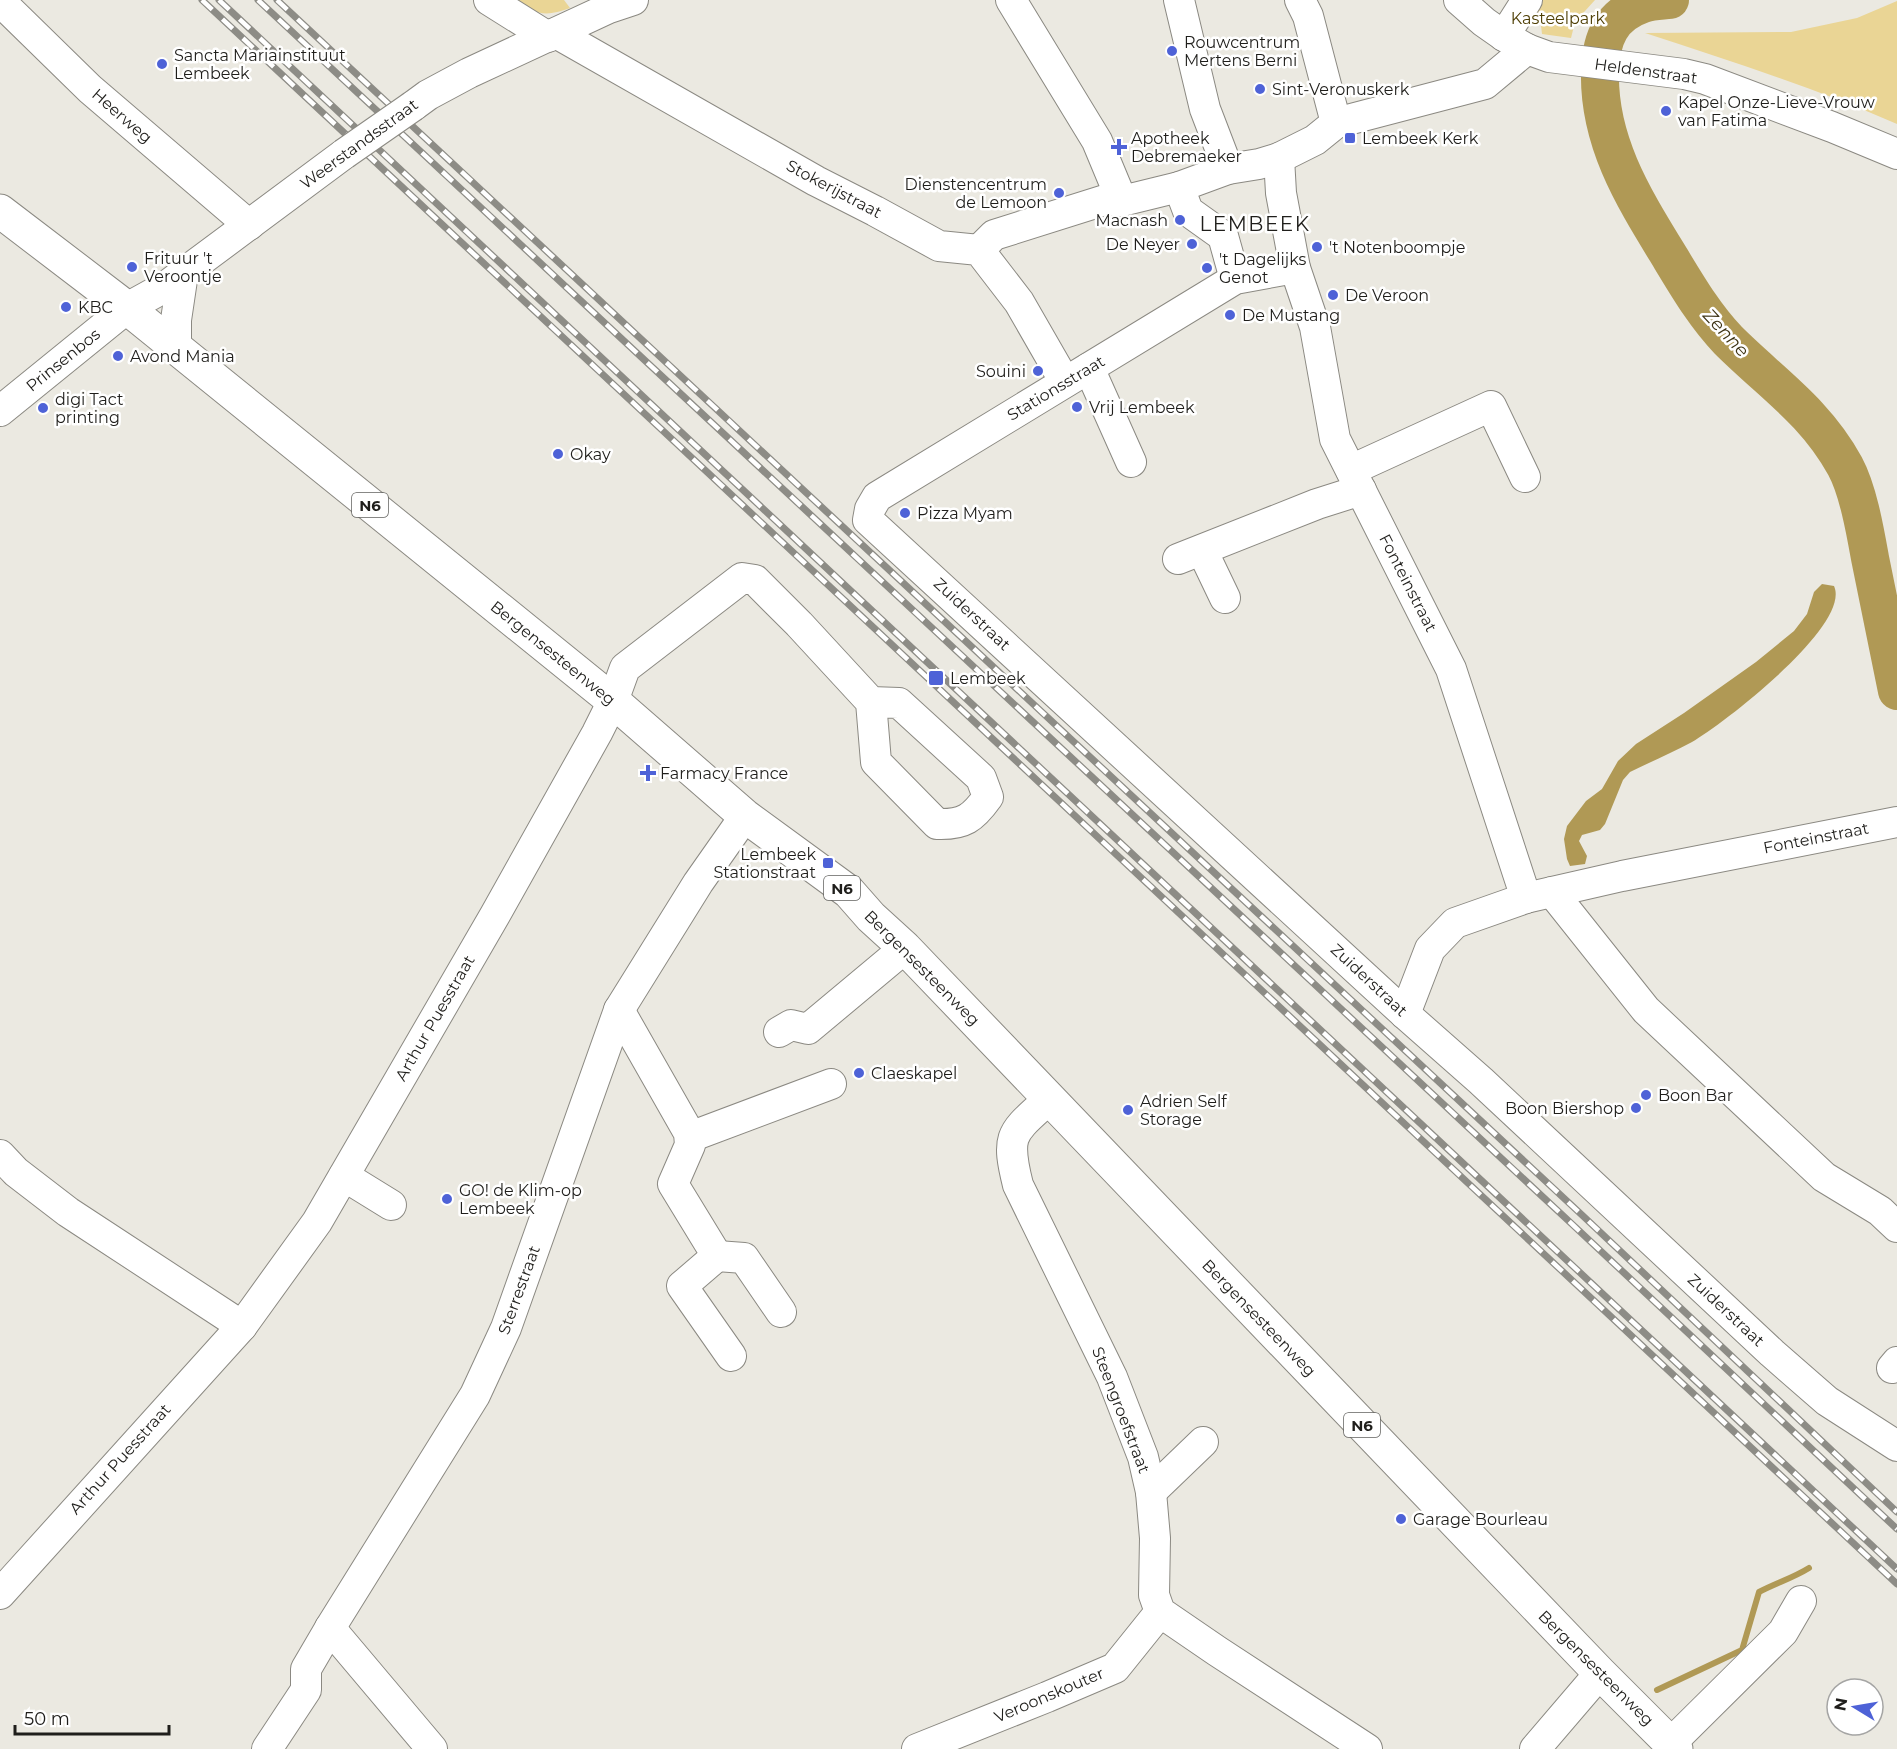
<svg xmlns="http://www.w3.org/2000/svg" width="1897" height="1749" viewBox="0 0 1897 1749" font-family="Montserrat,sans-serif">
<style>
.green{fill:#ead595}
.water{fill:#b09955}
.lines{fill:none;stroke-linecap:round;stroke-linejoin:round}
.stream{stroke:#b09955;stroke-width:6}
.river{stroke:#b09955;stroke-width:38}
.minor-casing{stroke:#8b8982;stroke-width:32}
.major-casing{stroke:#8b8982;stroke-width:35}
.minor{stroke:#fff;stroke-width:30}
.major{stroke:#fff;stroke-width:33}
.rail-casing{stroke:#8d8c86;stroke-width:7}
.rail{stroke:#fff;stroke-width:4.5;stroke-dasharray:14;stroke-linecap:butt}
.minor-bridge-casing{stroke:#8b8982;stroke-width:32;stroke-linecap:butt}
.minor-bridge{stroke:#fff;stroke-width:30}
.poi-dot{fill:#4e62d7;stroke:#fff;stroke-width:2}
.labels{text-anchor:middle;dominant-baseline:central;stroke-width:5;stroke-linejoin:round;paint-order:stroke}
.shield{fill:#fff;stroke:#62625f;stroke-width:1.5}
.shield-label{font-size:15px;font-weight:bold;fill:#1f1e1b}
.park-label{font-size:16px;fill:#4f3f05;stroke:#fff}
.poi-label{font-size:16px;fill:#1f1e1b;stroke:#fff;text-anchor:start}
.street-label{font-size:16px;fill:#1f1e1b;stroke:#fff}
.water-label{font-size:18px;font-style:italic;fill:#3e3415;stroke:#fff}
.quarter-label{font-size:20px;letter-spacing:1.5px;fill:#1f1e1b;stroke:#fff}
</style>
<rect width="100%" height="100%" fill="#ebe9e1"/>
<g class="green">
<path d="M515 0H564L570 8C546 17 536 15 515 0Z"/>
<path d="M1518 0H1595L1575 22 1571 38 1542 34C1541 16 1534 8 1518 0Z"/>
<path d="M1897 1V124C1815 88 1730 61 1645 33L1791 32 1857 18Z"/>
</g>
<path class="water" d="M1822 584 1834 586C1852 625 1723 724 1692 742 1672 753 1650 762 1630 772L1623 780 1605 824 1600 830 1582 835 1579 841 1587 856 1585 864 1570 866 1567 859 1564 839 1567 826 1586 801 1602 789 1618 761 1636 744 1684 713 1756 662 1794 631 1807 614 1814 592Z"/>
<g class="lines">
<path class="stream" d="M1657 1690 1742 1650 1759 1592C1776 1583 1793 1578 1809 1568"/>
<path class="river" d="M1670 0C1662 1 1652 1 1643 4 1611 15 1601 38 1600 71 1598 143 1635 200 1671 259 1688 287 1705 316 1728 340 1771 383 1815 411 1845 466 1858 490 1865 530 1870 558 1879 602 1888 647 1897 691"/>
<defs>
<g id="minor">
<path d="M489 0 548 37"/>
<path d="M1011 0 1097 141 1122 201"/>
<path d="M1179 0 1205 109 1228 169"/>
<path d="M1300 0 1308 16 1336 123"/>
<path d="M1459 0 1484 22 1504 36 1527 49 1549 57 1684 74 1705 79 1832 127 1897 154"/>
<path d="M0 1 90 89 249 225"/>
<path d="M556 33 816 181 875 211 939 246 979 250 1019 302 1065 382"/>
<path d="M1504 36 1527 0"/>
<path d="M413 106 428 95 469 73 609 8 633 0"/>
<path d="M1279 158 1281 193 1295 268 1315 327 1335 439 1451 669 1526 898"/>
<path d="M1179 187 1188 211 1223 236 1235 279"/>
<path d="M979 250 994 235 1105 200 1122 201 1179 187 1228 169 1259 164 1279 158 1315 140 1336 123 1485 84 1527 49"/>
<path d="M1295 268 1235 279 877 497 870 509 868 520 1405 1014 1481 1081 1772 1353 1827 1401 1897 1446"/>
<path d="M176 348V320L183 273"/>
<path d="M1089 368 1131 462"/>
<path d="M0 411 127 308 165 287 344 154"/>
<path d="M1351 470 1491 406 1525 477"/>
<path d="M1202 550 1225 598"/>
<path d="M1178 559 1317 504 1361 490"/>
<path d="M1552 892 1646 1010 1824 1177 1880 1211 1897 1227"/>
<path d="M619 1010 689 1133 690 1145 673 1184 717 1256 682 1286 731 1356"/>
<path d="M1405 1014 1430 949 1455 923 1526 898 1622 876 1897 822"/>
<path d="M779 1032 791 1025 808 1029 905 948"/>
<path d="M1049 1099C1012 1133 1005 1133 1018 1185L1112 1377 1143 1457 1151 1492 1155 1538 1154 1595 1160 1612 1217 1651 1367 1749"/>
<path d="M690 1137 831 1084"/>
<path d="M0 1155 16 1172 68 1212 242 1326"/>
<path d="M344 1176 391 1205"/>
<path d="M717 1256 744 1258 781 1312"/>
<path d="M1892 1368 1897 1362"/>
<path d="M1151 1492 1203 1442"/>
<path d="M0 1594 242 1326 317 1222 495 915 597 733 613 701 625 668 742 578 755 580 799 624 871 702 876 762 937 824C964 825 973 818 988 797L981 778 899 703 871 702"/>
<path d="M330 1628 432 1749"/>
<path d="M1671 1743 1783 1632 1801 1601"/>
<path d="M267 1749 306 1690V1669L330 1628 475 1395 506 1328 619 1010 698 883 745 816"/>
<path d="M917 1749 1047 1697 1115 1668 1160 1612"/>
<path d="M1535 1749 1600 1673"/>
</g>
<path id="major" d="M0 211 127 308 613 701 745 816 849 892 871 917 905 948 1600 1673 1676 1749"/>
</defs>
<use href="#minor" class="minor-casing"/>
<use href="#major" class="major-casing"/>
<use href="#minor" class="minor"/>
<use href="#major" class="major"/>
<defs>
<g id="rail">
<path d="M202 0 1897 1584"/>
<path d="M219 0 1897 1569"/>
<path d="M258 0 1573 1225 1897 1529"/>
<path d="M277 0 1582 1215 1897 1512"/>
</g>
</defs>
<use href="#rail" class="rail-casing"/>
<use href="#rail" class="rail"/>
<defs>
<path id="minor-bridge" d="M344 154 413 106"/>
</defs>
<use href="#minor-bridge" class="minor-bridge-casing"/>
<use href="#minor-bridge" class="minor-bridge"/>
</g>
<g class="poi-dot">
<circle cx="1172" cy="51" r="6"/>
<circle cx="162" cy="64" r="6"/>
<circle cx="1260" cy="89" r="6"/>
<circle cx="1666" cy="111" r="6"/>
<rect x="1344" y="132" width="12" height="12" rx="3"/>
<path d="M1116 138h6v6h6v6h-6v6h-6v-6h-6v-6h6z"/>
<circle cx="1059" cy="193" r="6"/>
<circle cx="1180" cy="220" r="6"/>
<circle cx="1192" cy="244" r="6"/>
<circle cx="1317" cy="247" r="6"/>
<circle cx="132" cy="267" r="6"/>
<circle cx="1207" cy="268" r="6"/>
<circle cx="1333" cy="295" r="6"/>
<circle cx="66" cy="307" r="6"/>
<circle cx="1230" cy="315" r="6"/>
<circle cx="118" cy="356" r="6"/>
<circle cx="1038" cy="371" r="6"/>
<circle cx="1077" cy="407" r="6"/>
<circle cx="43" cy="408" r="6"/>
<circle cx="558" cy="454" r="6"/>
<circle cx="905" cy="513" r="6"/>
<rect x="928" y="670" width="16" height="16" rx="3"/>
<path d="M645 764h6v6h6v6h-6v6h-6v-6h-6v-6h6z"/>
<rect x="822" y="857" width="12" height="12" rx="3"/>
<circle cx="859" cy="1073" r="6"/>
<circle cx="1646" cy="1095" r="6"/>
<circle cx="1636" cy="1108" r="6"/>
<circle cx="1128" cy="1110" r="6"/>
<circle cx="447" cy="1199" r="6"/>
<circle cx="1401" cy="1519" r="6"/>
</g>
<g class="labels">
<g class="shield">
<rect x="352" y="493" width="36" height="24" rx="4.5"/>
<rect x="824" y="876" width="36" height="24" rx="4.5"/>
<rect x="1344" y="1413" width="36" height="24" rx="4.5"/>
</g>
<g class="shield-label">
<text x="370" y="505">N6</text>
<text x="842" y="888">N6</text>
<text x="1362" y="1425">N6</text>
</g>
<g class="park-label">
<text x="1558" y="18">Kasteelpark</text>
</g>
<g class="poi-label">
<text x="1184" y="42">Rouwcentrum<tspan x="1184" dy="18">Mertens Berni</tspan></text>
<text x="174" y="55">Sancta Mariainstituut<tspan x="174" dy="18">Lembeek</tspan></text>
<text x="1272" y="89">Sint-Veronuskerk</text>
<text x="1678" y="102">Kapel Onze-Lieve-Vrouw<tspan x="1678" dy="18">van Fatima</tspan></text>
<text x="1131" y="138">Apotheek<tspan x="1131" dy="18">Debremaeker</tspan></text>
<text x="1362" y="138">Lembeek Kerk</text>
<text x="1047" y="184" text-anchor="end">Dienstencentrum<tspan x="1047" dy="18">de Lemoon</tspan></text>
<text x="1168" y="220" text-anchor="end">Macnash</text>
<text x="1180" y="244" text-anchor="end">De Neyer</text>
<text x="1329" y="247">'t Notenboompje</text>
<text x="144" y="258">Frituur 't<tspan x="144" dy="18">Veroontje</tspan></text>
<text x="1219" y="259">'t Dagelijks<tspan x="1219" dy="18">Genot</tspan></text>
<text x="1345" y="295">De Veroon</text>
<text x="78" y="307">KBC</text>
<text x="1242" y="315">De Mustang</text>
<text x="130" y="356">Avond Mania</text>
<text x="1026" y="371" text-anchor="end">Souini</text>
<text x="55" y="399">digi Tact<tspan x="55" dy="18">printing</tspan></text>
<text x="1089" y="407">Vrij Lembeek</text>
<text x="570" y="454">Okay</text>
<text x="917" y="513">Pizza Myam</text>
<text x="950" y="678">Lembeek</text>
<text x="660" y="773">Farmacy France</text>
<text x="816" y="854" text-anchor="end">Lembeek<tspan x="816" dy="18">Stationstraat</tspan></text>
<text x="871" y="1073">Claeskapel</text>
<text x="1658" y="1095">Boon Bar</text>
<text x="1140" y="1101">Adrien Self<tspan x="1140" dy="18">Storage</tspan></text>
<text x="1624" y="1108" text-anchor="end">Boon Biershop</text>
<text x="459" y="1190">GO! de Klim-op<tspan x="459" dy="18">Lembeek</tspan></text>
<text x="1413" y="1519">Garage Bourleau</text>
</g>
<g class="street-label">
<text transform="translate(1646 71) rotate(8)">Heldenstraat</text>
<text transform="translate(122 116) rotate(41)">Heerweg</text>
<text transform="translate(359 144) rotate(-36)">Weerstandsstraat</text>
<text transform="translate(834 189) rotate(28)">Stokerijstraat</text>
<text transform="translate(63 360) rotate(-39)">Prinsenbos</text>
<text transform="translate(1056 388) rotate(-31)">Stationsstraat</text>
<text transform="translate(1408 583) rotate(63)">Fonteinstraat</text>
<text transform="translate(972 614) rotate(43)">Zuiderstraat</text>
<text transform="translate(553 653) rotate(39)">Bergensesteenweg</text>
<text transform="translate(1816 838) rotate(-11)">Fonteinstraat</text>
<text transform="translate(922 968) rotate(45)">Bergensesteenweg</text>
<text transform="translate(1369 980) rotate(43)">Zuiderstraat</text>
<text transform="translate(435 1018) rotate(-60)">Arthur Puesstraat</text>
<text transform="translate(519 1290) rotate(-70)">Sterrestraat</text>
<text transform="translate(1726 1310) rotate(43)">Zuiderstraat</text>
<text transform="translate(1259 1318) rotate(46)">Bergensesteenweg</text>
<text transform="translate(1121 1410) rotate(69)">Steengroefstraat</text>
<text transform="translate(120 1459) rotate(-48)">Arthur Puesstraat</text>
<text transform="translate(1596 1668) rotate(45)">Bergensesteenweg</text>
<text transform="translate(1049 1695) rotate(-23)">Veroonskouter</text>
</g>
<g class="water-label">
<text transform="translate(1726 333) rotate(47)">Zenne</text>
</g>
<g class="quarter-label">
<text x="1255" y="224">LEMBEEK</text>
</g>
</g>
<g transform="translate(1855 1707) rotate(281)"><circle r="28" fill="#ffffff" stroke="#a5a5a4" stroke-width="1.5"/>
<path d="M0-4.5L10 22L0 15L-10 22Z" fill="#4e62d7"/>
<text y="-9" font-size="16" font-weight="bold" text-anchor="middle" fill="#1f1e1b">N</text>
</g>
<path d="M15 1725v9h154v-9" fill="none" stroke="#1f1e1b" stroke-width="3"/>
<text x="24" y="1725" font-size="18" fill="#1f1e1b" stroke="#ffffff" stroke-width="4.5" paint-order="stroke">50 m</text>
</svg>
